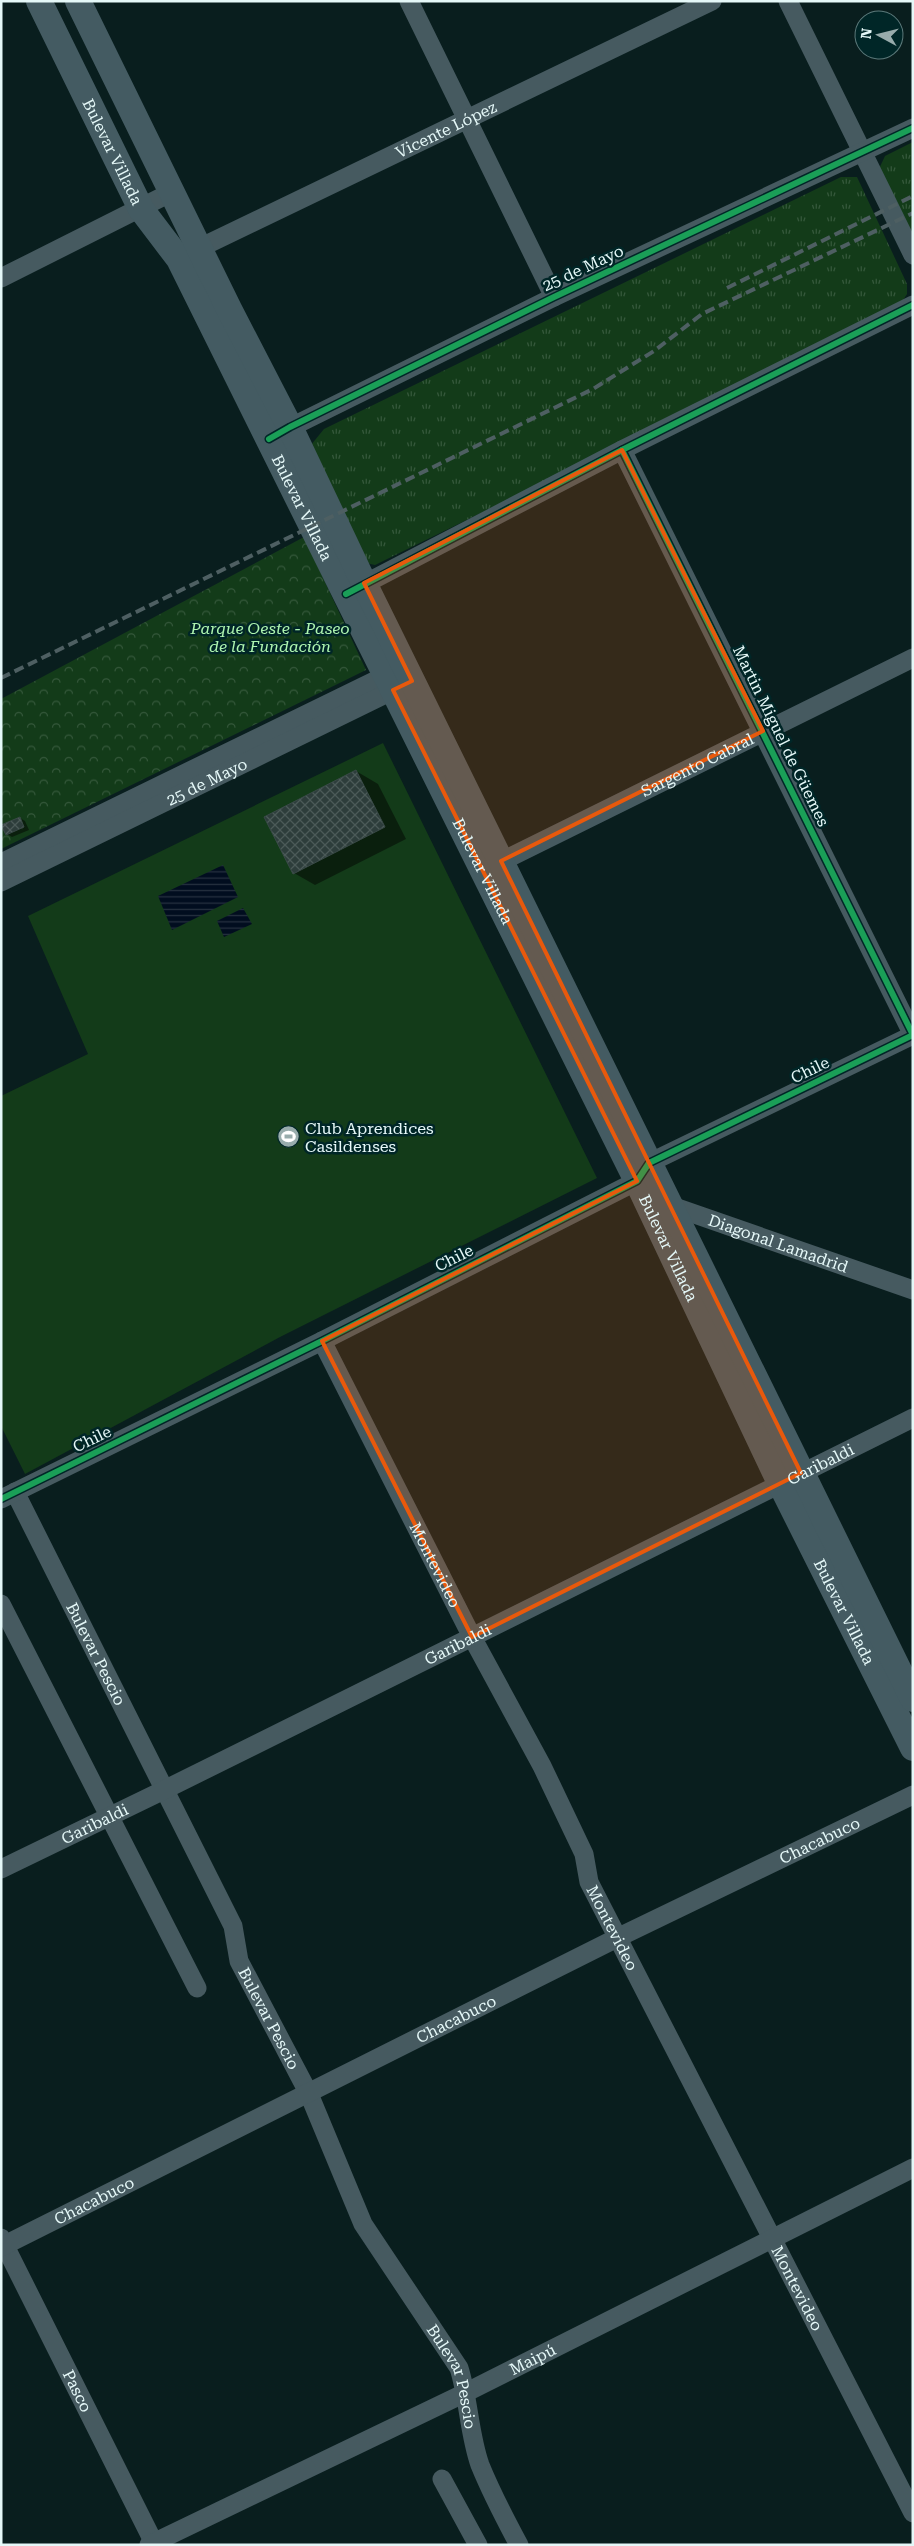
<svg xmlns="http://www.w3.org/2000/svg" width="914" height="2546" viewBox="0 0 914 2546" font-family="'Roboto Serif',serif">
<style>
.grass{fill:url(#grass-tufts)}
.forest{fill:url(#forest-crowns)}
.garden{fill:#133b19}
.water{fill:url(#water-rules)}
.shadow{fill:#0007}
.building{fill:url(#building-cross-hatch);stroke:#394947}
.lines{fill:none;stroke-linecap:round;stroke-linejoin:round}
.minor{stroke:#465a60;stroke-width:19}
.secondary{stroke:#445b62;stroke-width:26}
.rail{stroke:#4e5f62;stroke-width:4;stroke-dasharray:10 5;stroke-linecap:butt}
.cycleway-casing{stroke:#002627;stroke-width:9}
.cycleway{stroke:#1a9f57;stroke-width:6}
.marked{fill:#e8590c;fill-opacity:0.2;stroke:#e8590c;stroke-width:4;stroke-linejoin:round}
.labels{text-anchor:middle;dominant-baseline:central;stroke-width:5;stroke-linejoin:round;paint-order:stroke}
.street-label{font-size:16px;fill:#e5f8f8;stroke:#002627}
.park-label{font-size:16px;font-style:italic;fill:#aef5b0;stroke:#002627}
.poi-label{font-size:16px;fill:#e5f8f8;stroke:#002627;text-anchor:start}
</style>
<defs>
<pattern id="grass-tufts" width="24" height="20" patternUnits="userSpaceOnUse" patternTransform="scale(1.25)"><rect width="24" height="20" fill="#133b19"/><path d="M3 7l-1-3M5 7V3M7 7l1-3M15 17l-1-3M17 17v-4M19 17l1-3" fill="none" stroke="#35583b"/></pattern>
<pattern id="forest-crowns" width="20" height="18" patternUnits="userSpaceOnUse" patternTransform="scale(1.25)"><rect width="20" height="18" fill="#133b19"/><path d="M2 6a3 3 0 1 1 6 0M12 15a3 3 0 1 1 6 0" fill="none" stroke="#35583b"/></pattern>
<pattern id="water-rules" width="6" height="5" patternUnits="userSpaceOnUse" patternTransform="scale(1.25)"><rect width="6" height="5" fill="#010d1f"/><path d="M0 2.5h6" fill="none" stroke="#263140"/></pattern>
<pattern id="building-cross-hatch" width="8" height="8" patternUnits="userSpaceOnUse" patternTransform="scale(1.25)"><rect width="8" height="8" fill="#2d3d3b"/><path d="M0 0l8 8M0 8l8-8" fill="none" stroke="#4b5a58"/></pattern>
</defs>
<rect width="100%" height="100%" fill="#091e1e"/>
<g class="grass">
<path d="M913 142V243L878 171 885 156Z"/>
<path d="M841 177H857L907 284V294L898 308 375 565 366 563 311 445 324 429Z"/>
</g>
<path class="forest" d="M304 537 366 670 1 849V699Z"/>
<path class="garden" d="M383 743 597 1178 280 1337 25 1474 1 1426V1096L88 1054 28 916Z"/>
<g class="water">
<path d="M223 865 238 897 172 930 158 896Z"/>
<path d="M243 908 252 924 224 937 217 921Z"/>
</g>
<g class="shadow">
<path d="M356 771 378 784 406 839 315 885 294 873Z"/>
<path d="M20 818 25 821 29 830 12 837 7 834Z"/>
</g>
<g class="building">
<path d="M356 770 385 827 293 874 264 817Z"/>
<path d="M20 817 24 827 6 835 1 825Z"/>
</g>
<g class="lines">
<g class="minor">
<path d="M409 1 554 297"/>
<path d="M788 1 913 255"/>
<path id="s1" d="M189 253 712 1"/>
<path d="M1 278 172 192"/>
<path d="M279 433 554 297 913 128"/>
<path d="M353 590 622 450 913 305"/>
<path d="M1 863 397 670"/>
<path id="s2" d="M490 867 913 658"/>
<path id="s3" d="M1 882 404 685"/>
<path id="s4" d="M663 1203 913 1290"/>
<path id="s5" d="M322 1341 472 1637 542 1766 584 1854 589 1882 913 2513"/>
<path id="s6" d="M15 1492 233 1926 239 1961 309 2094 363 2224 459 2368C469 2400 469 2434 480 2465 491 2492 505 2519 519 2545"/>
<path d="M1 1499 322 1341 637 1181 649 1163 913 1035 622 450"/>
<path d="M1 1604 197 1988"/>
<path id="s7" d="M1 1869 164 1790 913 1418"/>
<path id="s8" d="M1 2238 155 2545"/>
<path id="s9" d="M1 2247 619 1937 913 1795"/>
<path d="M442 2479 478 2545"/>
<path id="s10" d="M149 2545 467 2392 913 2168"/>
</g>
<g class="secondary">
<path id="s11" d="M39 1 141 209 179 259 637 1181 780 1483 913 1748"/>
<path d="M78 1 229 309 290 427 364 583 913 1699"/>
</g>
<g class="rail">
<path d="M727 288 913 196"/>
<path d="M1 678 593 389 654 351 702 314 913 213"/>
</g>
<defs>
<g id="cycleway">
<path d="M269 439 290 427 554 297 913 128"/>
<path d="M346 594 622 450 913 305"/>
<path d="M1 1499 322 1341 637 1181 649 1163 913 1035 622 450"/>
</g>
</defs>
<use href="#cycleway" class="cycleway-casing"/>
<use href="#cycleway" class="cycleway"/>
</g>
<path class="marked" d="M622 450 763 731 501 861 801 1473 472 1637 322 1341 637 1181 393 690 412 681 364 583Z"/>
<defs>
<symbol id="stadium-disc" viewBox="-11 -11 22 22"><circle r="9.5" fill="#98acac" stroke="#002627"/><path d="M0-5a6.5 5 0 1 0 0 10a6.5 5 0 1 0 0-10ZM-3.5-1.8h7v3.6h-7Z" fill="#fff"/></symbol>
</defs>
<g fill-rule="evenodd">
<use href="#stadium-disc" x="276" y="1124" width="25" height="25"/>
</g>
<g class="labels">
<g class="street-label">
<text stroke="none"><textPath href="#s1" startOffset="285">Vicente López</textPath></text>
<text stroke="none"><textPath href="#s11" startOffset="168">Bulevar Villada</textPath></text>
<text transform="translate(583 268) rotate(-25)">25 de Mayo</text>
<text stroke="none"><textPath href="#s11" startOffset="572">Bulevar Villada</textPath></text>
<text transform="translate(781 736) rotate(64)">Martin Miguel de Güemes</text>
<text stroke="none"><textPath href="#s2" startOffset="231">Sargento Cabral</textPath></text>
<text stroke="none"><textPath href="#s3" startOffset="229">25 de Mayo</textPath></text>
<text stroke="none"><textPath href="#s11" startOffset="978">Bulevar Villada</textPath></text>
<text transform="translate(810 1070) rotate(-26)">Chile</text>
<text stroke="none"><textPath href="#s4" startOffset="122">Diagonal Lamadrid</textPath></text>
<text stroke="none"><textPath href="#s11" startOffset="1398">Bulevar Villada</textPath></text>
<text transform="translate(454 1258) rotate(-27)">Chile</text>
<text transform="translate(92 1439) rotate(-26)">Chile</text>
<text stroke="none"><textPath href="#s7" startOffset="914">Garibaldi</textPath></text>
<text stroke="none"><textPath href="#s5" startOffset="251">Montevideo</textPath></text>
<text stroke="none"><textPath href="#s11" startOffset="1802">Bulevar Villada</textPath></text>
<text stroke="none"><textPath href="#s7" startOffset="509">Garibaldi</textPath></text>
<text stroke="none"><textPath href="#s6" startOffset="181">Bulevar Pescio</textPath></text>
<text stroke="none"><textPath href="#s7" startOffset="104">Garibaldi</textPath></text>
<text stroke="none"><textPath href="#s9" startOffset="914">Chacabuco</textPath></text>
<text stroke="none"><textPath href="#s5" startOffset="656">Montevideo</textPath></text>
<text stroke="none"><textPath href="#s6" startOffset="586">Bulevar Pescio</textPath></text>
<text stroke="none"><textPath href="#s9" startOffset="509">Chacabuco</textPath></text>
<text stroke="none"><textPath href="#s9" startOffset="104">Chacabuco</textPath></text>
<text stroke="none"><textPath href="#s5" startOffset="1061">Montevideo</textPath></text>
<text stroke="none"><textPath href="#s10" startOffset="426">Maipú</textPath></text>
<text stroke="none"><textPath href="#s6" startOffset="991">Bulevar Pescio</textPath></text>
<text stroke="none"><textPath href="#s8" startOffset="171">Pasco</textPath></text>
</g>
<g class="park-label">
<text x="270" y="628">Parque Oeste - Paseo<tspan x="270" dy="18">de la Fundación</tspan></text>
</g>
<g class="poi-label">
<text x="305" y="1128">Club Aprendices<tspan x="305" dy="18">Casildenses</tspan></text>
</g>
</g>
<rect width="914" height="2546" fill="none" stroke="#e5f8f8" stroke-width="5"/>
<g transform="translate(879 35) rotate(277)"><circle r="24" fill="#002627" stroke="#5c7a7b"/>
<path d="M0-4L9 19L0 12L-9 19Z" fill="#98acac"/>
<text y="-8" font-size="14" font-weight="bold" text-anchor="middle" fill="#e5f8f8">N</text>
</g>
</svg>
